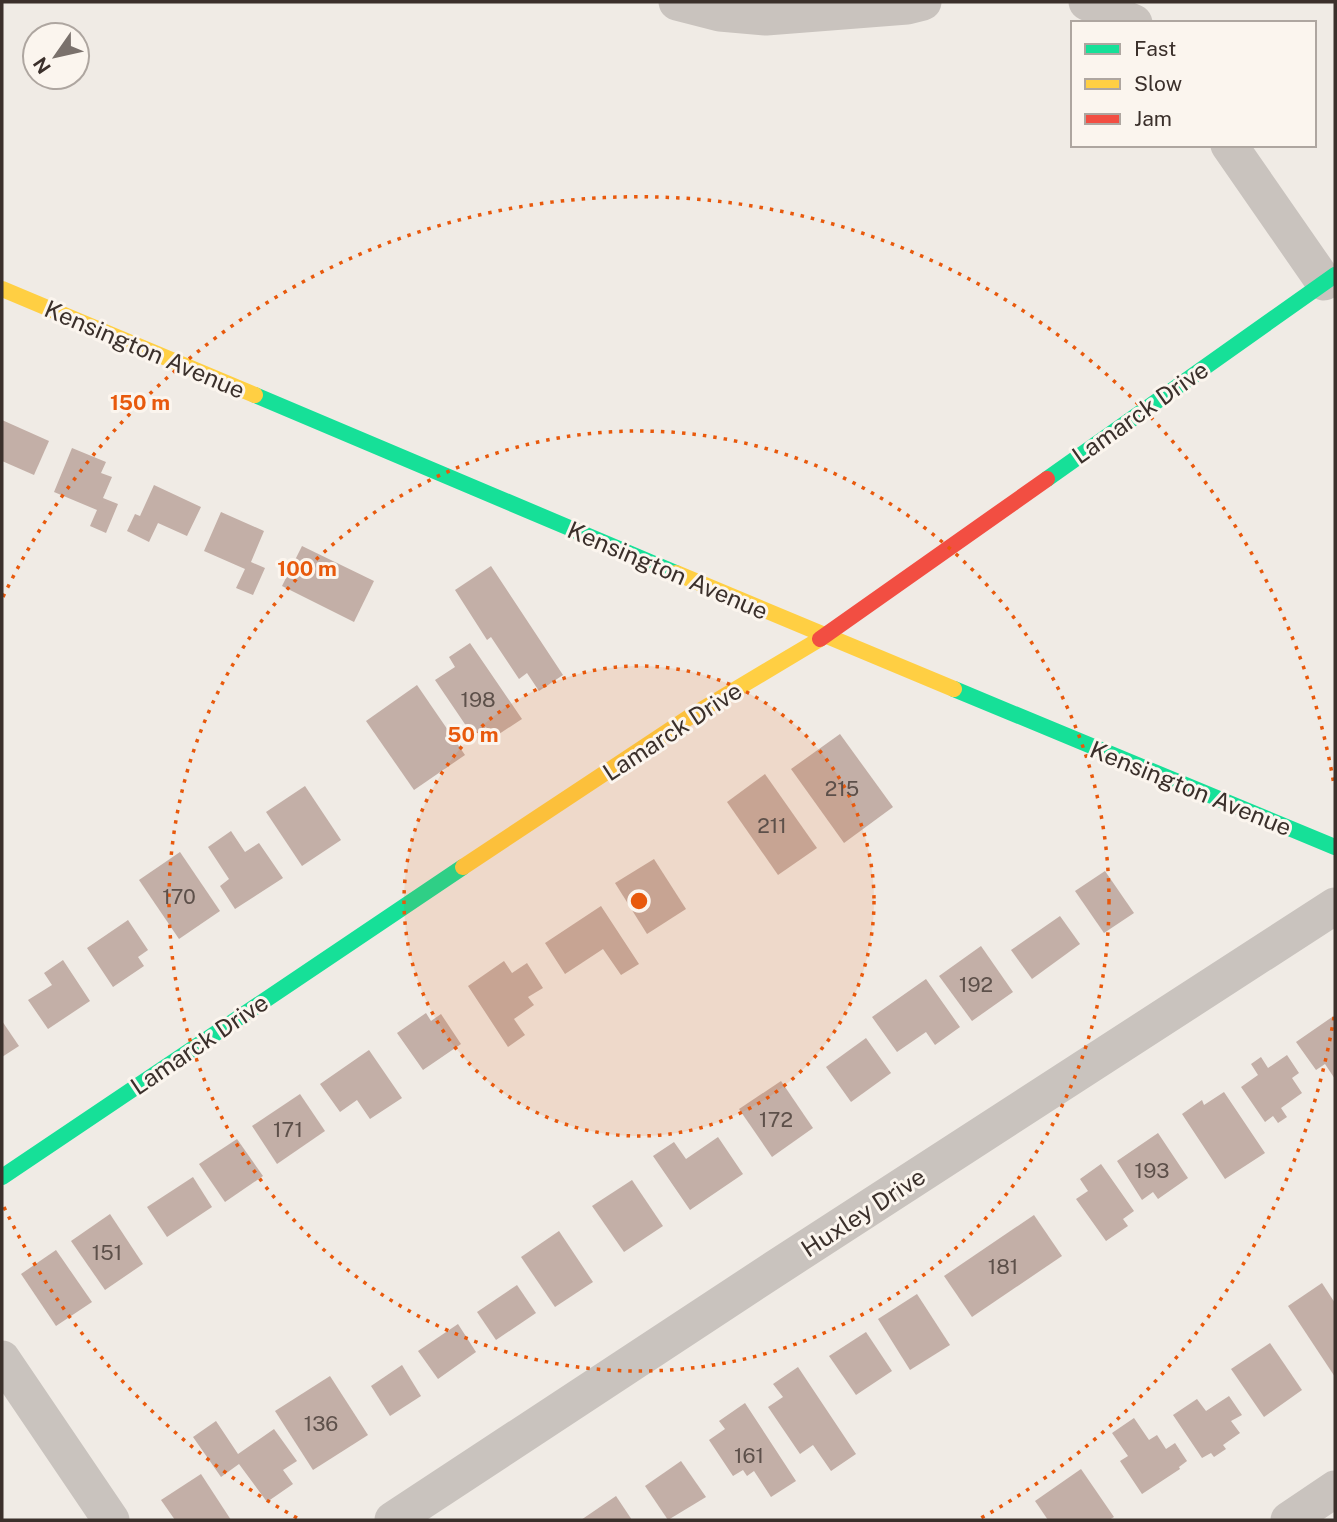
<svg xmlns="http://www.w3.org/2000/svg" width="1337" height="1522" viewBox="0 0 1337 1522" font-family="'Public Sans',sans-serif">
<style>
.building{fill:#c3afa7}
.lines{fill:none;stroke-linecap:round;stroke-linejoin:round}
.street{stroke:#c9c3be;stroke-width:37}
.fast{stroke:#16e098;stroke-width:16}
.slow{stroke:#ffcf43;stroke-width:16}
.jam{stroke:#f24e42;stroke-width:16}
.ring{fill:none;stroke:#e8590c;stroke-width:3.5;stroke-dasharray:3.5 7}
.labels{text-anchor:middle;dominant-baseline:central;stroke-width:6;stroke-linejoin:round;paint-order:stroke}
.number-label{font-size:21px;fill:#5d504a}
.street-label{font-size:24px;fill:#3b302b;stroke:#fbf5ee}
.centre{fill:#e8590c;stroke:#fbf5ee;stroke-width:3.5}
.ring-label{font-size:21px;text-anchor:middle;font-weight:bold;fill:#e8590c;stroke:#fbf5ee;stroke-width:6;stroke-linejoin:round;paint-order:stroke}
</style>
<rect width="100%" height="100%" fill="#f0ebe5"/>
<g class="building">
<path d="M2 420 49 441 34 475 2 461Z"/>
<path d="M72 448 106 462 101 473 112 477 103 498 118 504 106 533 90 526 97 510 54 492Z"/>
<path d="M154 485 201 507 187 536 158 523 149 542 127 531 135 514 140 516Z"/>
<path d="M221 512 264 531 251 562 265 568 253 595 236 588 245 569 204 551Z"/>
<path d="M302 546 374 581 354 622 282 586Z"/>
<path d="M491 566 563 675 539 691 527 673 519 679 491 637 487 640 455 590Z"/>
<path d="M470 643 522 719 493 738 486 727 473 736 435 680 455 667 449 657Z"/>
<path d="M417 685 465 755 414 790 366 721Z"/>
<path d="M840 734 893 807 844 843 791 769Z"/>
<path d="M765 774 817 848 778 875 727 802Z"/>
<path d="M305 786 341 840 302 866 266 812Z"/>
<path d="M231 831 245 852 259 843 283 878 235 909 220 886 229 879 208 847Z"/>
<path d="M180 852 220 911 179 939 139 880Z"/>
<path d="M654 859 686 909 647 934 615 883Z"/>
<path d="M1105 871 1134 913 1104 933 1075 891Z"/>
<path d="M601 906 639 964 621 975 603 949 565 974 545 943Z"/>
<path d="M1060 916 1080 944 1032 979 1011 950Z"/>
<path d="M128 920 148 950 138 957 144 966 113 987 87 948Z"/>
<path d="M981 946 1013 992 972 1021 939 976Z"/>
<path d="M63 960 90 1001 48 1029 28 1000 52 985 44 973Z"/>
<path d="M504 961 512 973 527 963 543 988 528 997 534 1005 514 1019 525 1035 508 1047 468 986Z"/>
<path d="M926 979 960 1027 935 1045 926 1032 897 1052 872 1017Z"/>
<path d="M426 1013 431 1021 441 1014 461 1044 423 1070 397 1033Z"/>
<path d="M1335 1015V1079L1325 1064 1316 1070 1296 1042Z"/>
<path d="M2 1021 19 1046 2 1057Z"/>
<path d="M866 1038 891 1073 851 1102 826 1067Z"/>
<path d="M369 1050 402 1098 370 1119 357 1100 340 1112 320 1084Z"/>
<path d="M1287 1055 1299 1073 1292 1078 1302 1093 1281 1108 1287 1117 1278 1123 1273 1116 1265 1122 1241 1087 1258 1075 1251 1064 1261 1057 1268 1068Z"/>
<path d="M781 1081 813 1128 772 1157 739 1109Z"/>
<path d="M1224 1092 1265 1153 1225 1179 1182 1114 1202 1100 1204 1105Z"/>
<path d="M300 1094 325 1131 277 1164 252 1126Z"/>
<path d="M1158 1133 1188 1178 1158 1199 1153 1192 1142 1200 1117 1161Z"/>
<path d="M718 1137 743 1174 690 1210 653 1156 674 1142 686 1159Z"/>
<path d="M237 1139 263 1176 225 1202 199 1164Z"/>
<path d="M1101 1164 1134 1211 1123 1219 1128 1226 1106 1241 1076 1199 1088 1191 1080 1179Z"/>
<path d="M193 1177 212 1207 167 1237 147 1207Z"/>
<path d="M632 1180 663 1226 624 1252 592 1206Z"/>
<path d="M110 1214 143 1264 105 1290 71 1241Z"/>
<path d="M1034 1215 1062 1256 972 1317 944 1276Z"/>
<path d="M559 1231 593 1282 555 1307 521 1257Z"/>
<path d="M56 1250 92 1302 56 1326 21 1274Z"/>
<path d="M1322 1283 1335 1303V1377L1288 1306Z"/>
<path d="M517 1285 536 1313 496 1340 477 1312Z"/>
<path d="M917 1294 950 1345 910 1370 878 1319Z"/>
<path d="M458 1324 476 1352 438 1379 418 1351Z"/>
<path d="M866 1332 892 1371 856 1395 829 1356Z"/>
<path d="M1270 1343 1302 1390 1264 1417 1231 1369Z"/>
<path d="M402 1365 421 1396 390 1416 371 1386Z"/>
<path d="M798 1367 856 1454 831 1471 813 1445 800 1454 768 1407 783 1397 773 1384Z"/>
<path d="M330 1376 368 1435 313 1470 275 1411Z"/>
<path d="M1229 1396 1242 1415 1231 1421 1240 1433 1223 1445 1226 1449 1214 1457 1211 1453 1202 1458 1173 1415 1197 1399 1206 1411Z"/>
<path d="M745 1403 796 1481 771 1497 754 1471 747 1476 743 1470 733 1476 709 1440 725 1429 719 1421Z"/>
<path d="M1134 1418 1149 1440 1157 1435 1166 1449 1175 1443 1187 1461 1179 1467 1180 1469 1142 1494 1120 1461 1128 1456 1112 1433Z"/>
<path d="M216 1421 238 1454 274 1429 297 1461 283 1470 293 1484 267 1502 239 1464 221 1477 193 1437Z"/>
<path d="M681 1461 706 1497 668 1520 645 1486Z"/>
<path d="M1081 1469 1114 1517 1109 1520H1048L1035 1501Z"/>
<path d="M201 1474 231 1520H175L161 1500Z"/>
<path d="M616 1496 632 1520H581Z"/>
</g>
<g class="lines">
<g class="street">
<path d="M677 2 720 13 766 17 907 6 923 2"/>
<path d="M1087 2 1134 23"/>
<path d="M1229 145 1324 282"/>
<path d="M2 1359 111 1520"/>
<path d="M393 1520 776 1268 1335 906"/>
<path d="M1289 1520 1335 1489"/>
</g>
<g class="fast">
<path d="M255 395 676 573"/>
<path d="M1047 479 1335 275"/>
<path d="M954 689 1335 847"/>
<path d="M2 1177 463 867"/>
</g>
<g class="slow">
<path d="M2 289 255 395"/>
<path d="M676 573 954 689"/>
<path d="M463 867 691 716 820 639"/>
</g>
<path class="jam" d="M820 639 1047 479"/>
</g>
<circle cx="639" cy="901" r="235" fill="#e8590c" fill-opacity=".12"/>
<g class="ring">
<circle cx="639" cy="901" r="235"/>
<circle cx="639" cy="901" r="470"/>
<path d="M1334 1017A705 705 0 0 1 981 1518M297 1518A705 705 0 0 1 3 1205M3 597A705 705 0 0 1 1334 785"/>
</g>
<g class="labels">
<g class="number-label">
<text x="478" y="699">198</text>
<text x="842" y="788">215</text>
<text x="772" y="825">211</text>
<text x="179" y="896">170</text>
<text x="976" y="984">192</text>
<text x="776" y="1119">172</text>
<text x="288" y="1129">171</text>
<text x="1152" y="1170">193</text>
<text x="107" y="1252">151</text>
<text x="1003" y="1266">181</text>
<text x="321" y="1423">136</text>
<text x="749" y="1455">161</text>
</g>
<g class="street-label">
<text transform="translate(145 349) rotate(23)">Kensington Avenue</text>
<text transform="translate(1140 412) rotate(-35)">Lamarck Drive</text>
<text transform="translate(668 570) rotate(23)">Kensington Avenue</text>
<text transform="translate(672 731) rotate(-33)">Lamarck Drive</text>
<text transform="translate(1191 788) rotate(22)">Kensington Avenue</text>
<text transform="translate(199 1044) rotate(-34)">Lamarck Drive</text>
<text transform="translate(863 1212) rotate(-33)">Huxley Drive</text>
</g>
</g>
<circle cx="639" cy="901" r="10" class="centre"/>
<g class="ring-label">
<text x="140" y="410">150 m</text>
<text x="307" y="576">100 m</text>
<text x="473" y="742">50 m</text>
</g>
<rect width="1337" height="1522" fill="none" stroke="#3b302b" stroke-width="7"/>
<rect x="1071" y="21" width="245" height="126" fill="#fbf5ee" stroke="#aea6a0" stroke-width="2"/>
<rect x="1085" y="44" width="35" height="10" fill="#16e098" stroke="#aea6a0" stroke-width="2"/>
<text x="1134" y="56" font-size="21" fill="#3b302b">Fast</text>
<rect x="1085" y="79" width="35" height="10" fill="#ffcf43" stroke="#aea6a0" stroke-width="2"/>
<text x="1134" y="91" font-size="21" fill="#3b302b">Slow</text>
<rect x="1085" y="114" width="35" height="10" fill="#f24e42" stroke="#aea6a0" stroke-width="2"/>
<text x="1134" y="126" font-size="21" fill="#3b302b">Jam</text>
<g transform="translate(56 56) rotate(236)"><circle r="33" fill="#fbf5ee" stroke="#aea6a0" stroke-width="2"/>
<path d="M0-5L12 26L0 18L-12 26Z" fill="#7a716c"/>
<text y="-10" font-size="19" font-weight="bold" text-anchor="middle" fill="#3b302b">N</text>
</g>
</svg>
